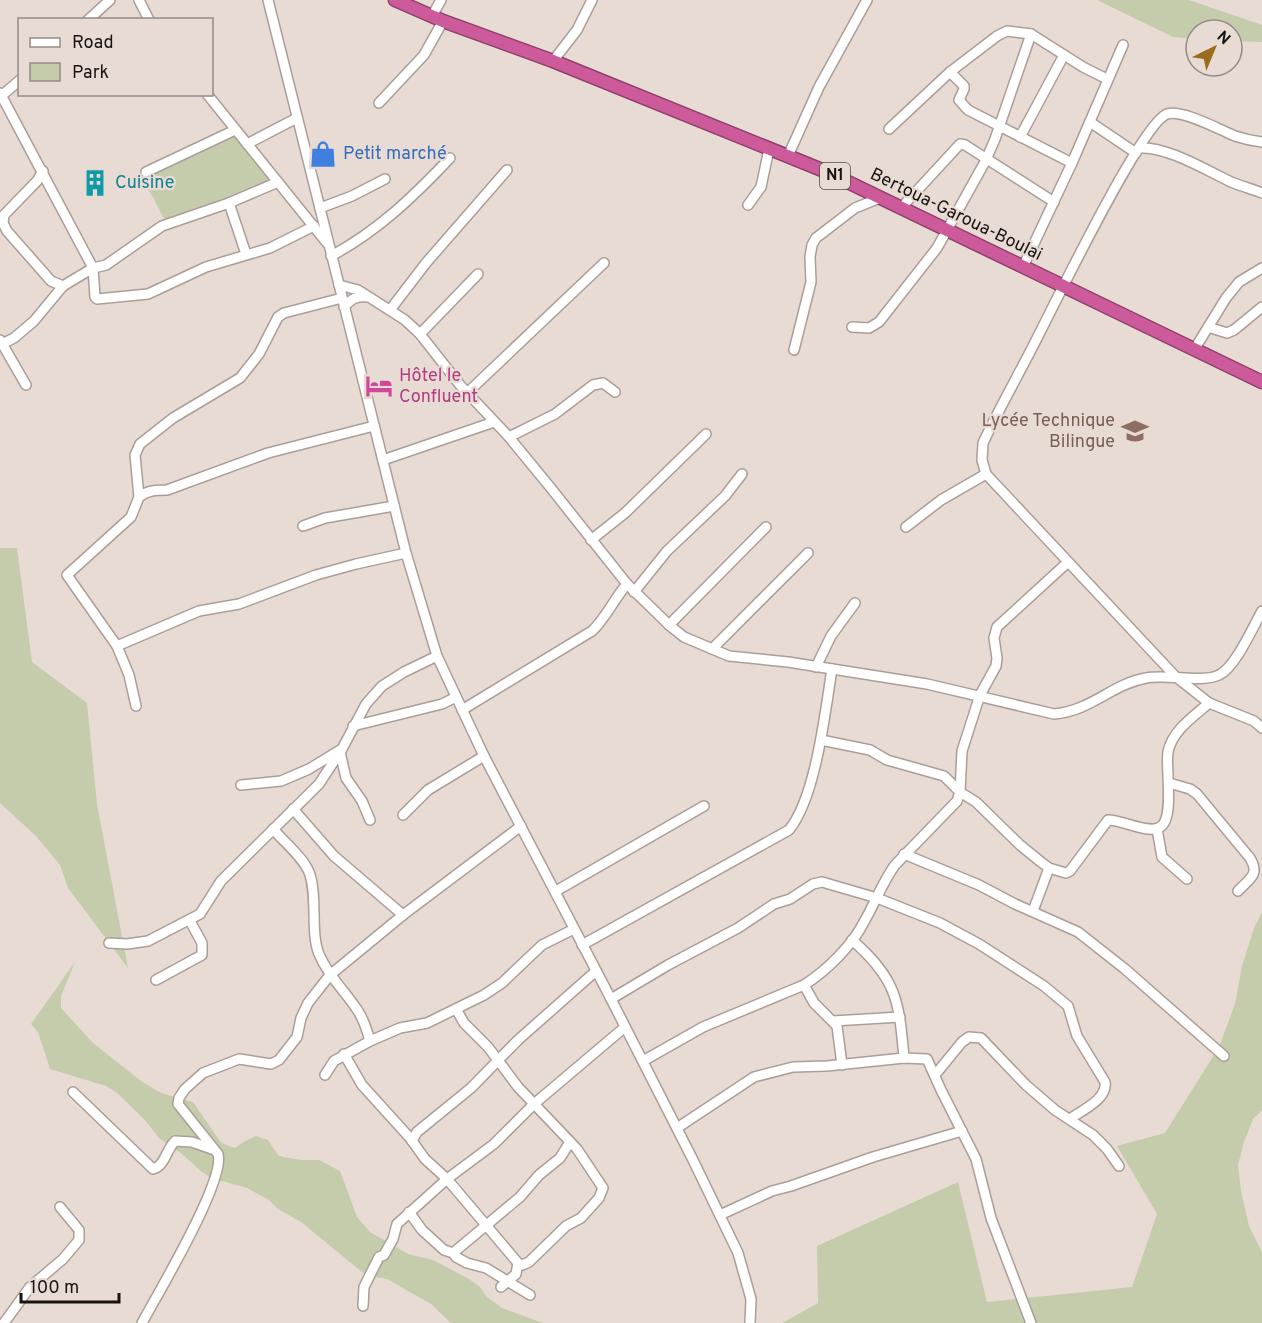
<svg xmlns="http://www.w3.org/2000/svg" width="1262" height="1323" viewBox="0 0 1262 1323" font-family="Overpass,sans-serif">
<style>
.green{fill:#c4ccac}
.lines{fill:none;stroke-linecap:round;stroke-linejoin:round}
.minor-casing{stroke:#ab9e98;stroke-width:12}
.highway-casing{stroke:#8d416b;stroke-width:15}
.minor{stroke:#fff;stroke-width:9}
.highway{stroke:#cd5a9b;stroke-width:12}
.labels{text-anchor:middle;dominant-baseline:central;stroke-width:4.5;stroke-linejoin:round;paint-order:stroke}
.shield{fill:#e8dbd4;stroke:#564f4c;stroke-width:1.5}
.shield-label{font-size:16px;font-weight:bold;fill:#171311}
.shop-label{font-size:18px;fill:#366cbe;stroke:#e8dbd4;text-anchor:start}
.culture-label{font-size:18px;fill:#0d838f;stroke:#e8dbd4;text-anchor:start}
.street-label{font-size:18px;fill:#171311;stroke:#e8dbd4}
.hotel-label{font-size:18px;fill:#b23c85;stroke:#e8dbd4;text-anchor:start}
.education-label{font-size:18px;fill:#785e54;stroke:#e8dbd4;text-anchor:end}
</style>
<rect width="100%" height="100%" fill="#e8dbd4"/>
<g class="green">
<path d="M1097 0H1189L1262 25V42L1232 41V30H1196V39L1173 37Z"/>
<path d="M231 131 271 183 167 224 143 179 155 166Z"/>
<path d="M0 548H17L32 662 87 703 97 804 128 968 68 888 60 865 36 836 0 803Z"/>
<path d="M1262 912V1110L1253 1119 1244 1142 1238 1165 1241 1191 1249 1226 1262 1252V1323H782L818 1303 817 1246 958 1182 987 1302 1132 1287 1157 1214 1117 1146 1165 1133 1219 1047 1235 1004 1242 966 1254 928Z"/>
<path d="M75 962 61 996V1008L93 1043 141 1081 161 1093 193 1102 220 1141 224 1144 235 1148 245 1141 256 1136 268 1140 278 1155 283 1157 301 1160H319L340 1171 357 1217 370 1232 408 1254 433 1260 469 1279 480 1287 487 1297 502 1308 543 1323H451L431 1304 387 1279 374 1277 362 1272 301 1222 278 1209 269 1200 247 1188 211 1178 201 1171 182 1154 159 1138 144 1119 117 1093 106 1086 50 1069 38 1032 31 1024Z"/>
</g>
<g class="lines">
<defs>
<g id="minor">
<path d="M139 0 149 20"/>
<path d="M268 0 406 553 437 656 484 756 611 999 693 1160 738 1253 751 1299 750 1323"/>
<path d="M432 16 441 0"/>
<path d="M88 20 110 0"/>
<path d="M553 61 577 30 592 0"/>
<path d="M950 72 964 86V89L959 100 968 110 1072 163"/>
<path d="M0 93 93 268 106 265 162 226 229 203 278 182"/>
<path d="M207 94 327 243"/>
<path d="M0 97 20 80"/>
<path d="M379 103 424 55 443 21"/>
<path d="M1090 122 1136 153"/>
<path d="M889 129 950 72 997 36 1007 31 1031 34 1083 67 1107 79"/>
<path d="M1020 137 1064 55"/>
<path d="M1262 142C1253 141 1244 139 1235 136 1220 130 1182 109 1167 114 1141 123 1049 316 1031 350 1015 381 998 411 983 443L982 460 986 474 1175 676 1209 703 1254 721 1262 728"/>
<path d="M247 144 297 118"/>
<path d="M1140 148C1166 146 1206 170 1231 182 1241 186 1252 189 1262 193"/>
<path d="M788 156 819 87 867 0"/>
<path d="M43 171 37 181 4 215 3 223 7 231 51 281 63 286"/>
<path d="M146 172 235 130"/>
<path d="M229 203 246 254"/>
<path d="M748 205 761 187 769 149"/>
<path d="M320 208 352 196 385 179"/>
<path d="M901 208 960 144 965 145 1054 202"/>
<path d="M331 256C378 231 414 196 450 158"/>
<path d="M1023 267 1072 163 1123 45"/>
<path d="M339 285 358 290 405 320 420 334 460 385 509 437 550 487 627 584 669 625 684 637 729 656 788 662 927 684 1054 714C1091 711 1112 684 1146 678 1167 674 1203 683 1219 675 1235 668 1253 627 1262 611"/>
<path d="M344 307C352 298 357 296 368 297"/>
<path d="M390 310 426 263 507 170"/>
<path d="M852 327 869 328 879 322 937 248 986 160 995 139 1031 34"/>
<path d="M1208 327 1227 333 1234 330 1262 307"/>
<path d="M420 334 478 274"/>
<path d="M0 340 26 385"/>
<path d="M2 344 14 338 34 321 63 286 93 268 95 297 97 299 148 294 206 267 270 248 314 226"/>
<path d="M794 350 811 282 810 257 812 245 816 238 855 208 880 198"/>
<path d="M1194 350 1226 298 1239 282 1262 268"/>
<path d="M467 393 604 263"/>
<path d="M509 437 555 414 593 385 603 383 615 392"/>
<path d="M383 460 494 422"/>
<path d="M139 497C148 490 157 490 167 490L268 453 374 426"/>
<path d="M303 526 325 518 394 506"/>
<path d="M906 527 941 500 986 474"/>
<path d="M591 540 625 513 706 434"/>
<path d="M634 592 667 551 725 496 742 474"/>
<path d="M669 625 766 527"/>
<path d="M117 646 199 611 239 604 316 575 356 564 406 553"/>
<path d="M712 649 808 553"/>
<path d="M816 667 831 636 855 603"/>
<path d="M136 706 129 675 117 646 67 575 131 517 139 497 135 455 140 444 173 418 240 378 259 354 278 317 284 313 342 298"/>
<path d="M462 710 592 631C606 618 614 599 627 584"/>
<path d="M353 726 442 704 456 697"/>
<path d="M821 740 870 750 887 760 944 776 960 792 976 802 1020 845 1041 862 1049 868 1066 873 1070 871 1108 820C1123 820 1145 833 1158 828 1176 823 1165 767 1168 752 1172 731 1193 717 1209 703"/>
<path d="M340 752 346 778 362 801 370 820"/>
<path d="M1169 783 1190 789 1197 794 1250 858C1260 875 1250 878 1238 891"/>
<path d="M241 785 281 781 309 769 340 750"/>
<path d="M293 809 334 856 403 915"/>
<path d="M403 815 428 790 484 756"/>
<path d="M273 829C284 842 302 856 309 872 318 895 310 933 319 954 328 976 346 992 358 1011 364 1020 367 1030 370 1041"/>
<path d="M1157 829 1162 857 1187 879"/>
<path d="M904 854 979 885 1015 904 1078 932 1125 969 1224 1056"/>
<path d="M556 891 704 806"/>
<path d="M1033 911 1049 868"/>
<path d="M852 940C897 979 899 1001 904 1058"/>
<path d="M109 943 127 944 148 941 200 914 221 881 319 784 342 749 366 704 382 686 404 672 437 656"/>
<path d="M582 945 789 830C816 797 825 712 832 669"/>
<path d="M156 980 202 955V943L190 921"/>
<path d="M804 985 814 1003 837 1026 842 1065"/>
<path d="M611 999 668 965 738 928 774 904 790 899 813 884 822 882 877 898 940 923 979 944 1044 986 1068 1006 1077 1036 1105 1082C1108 1099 1082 1110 1070 1119"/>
<path d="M456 1009 464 1023 488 1047 518 1087 577 1149 603 1188 599 1198 581 1218 566 1226 529 1262 522 1265 518 1263 516 1274 501 1287"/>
<path d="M833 1021 900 1017"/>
<path d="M344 1054 362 1085 410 1138 425 1159 447 1179 518 1263"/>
<path d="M643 1061 703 1027 804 985C826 971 852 946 864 922 875 903 882 883 895 865L957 801 960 792 962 751 980 695 996 666 997 658 994 638 997 627 1067 563"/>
<path d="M325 1075 334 1061 370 1041 400 1028 427 1023 484 995 502 983 542 945 574 929"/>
<path d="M935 1075 962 1042 969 1037 981 1038 1026 1085 1055 1110 1093 1135 1107 1149 1119 1166"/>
<path d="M73 1092 153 1169C165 1166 166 1150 175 1141L192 1142 212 1149"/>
<path d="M677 1128 754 1077 793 1067 827 1066 904 1058 927 1059 941 1090 976 1159 991 1218 1031 1323"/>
<path d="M412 1141 417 1132 471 1088 518 1040 596 971"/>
<path d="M409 1212 422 1230 444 1250 453 1253 456 1257 467 1263 486 1268 530 1295"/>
<path d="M720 1215 772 1191 791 1186 873 1157 962 1131"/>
<path d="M453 1253 520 1197 539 1175 560 1158 570 1142"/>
<path d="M363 1306 364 1287 379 1257 384 1255 393 1239 397 1224 447 1179 494 1144 534 1104 625 1027"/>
<path d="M4 1323 30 1287 63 1259 79 1240V1230L60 1207"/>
<path d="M142 1323C157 1295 226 1180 218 1154L178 1104 179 1098 185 1089 203 1073 239 1059 271 1064 279 1060 297 1037 301 1018 308 1003 330 975 403 915 521 826"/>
</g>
<path id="highway" d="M395 0 443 21 553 61 827 172 1262 382"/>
</defs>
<use href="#minor" class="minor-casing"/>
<use href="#highway" class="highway-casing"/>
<use href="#minor" class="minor"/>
<use href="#highway" class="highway"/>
</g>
<defs>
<symbol id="shop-bare" viewBox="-9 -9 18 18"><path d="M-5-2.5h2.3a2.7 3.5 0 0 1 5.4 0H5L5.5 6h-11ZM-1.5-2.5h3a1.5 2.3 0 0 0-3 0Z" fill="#3f7fe0" stroke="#e8dbd4" stroke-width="2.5" paint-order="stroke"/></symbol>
<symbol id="building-bare" viewBox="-9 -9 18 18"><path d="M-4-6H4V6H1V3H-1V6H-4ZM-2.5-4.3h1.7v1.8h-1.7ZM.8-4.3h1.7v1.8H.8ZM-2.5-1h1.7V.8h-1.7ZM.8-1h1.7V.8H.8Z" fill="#0f9aa8" stroke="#e8dbd4" stroke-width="2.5" paint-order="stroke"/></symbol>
<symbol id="hotel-bare" viewBox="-9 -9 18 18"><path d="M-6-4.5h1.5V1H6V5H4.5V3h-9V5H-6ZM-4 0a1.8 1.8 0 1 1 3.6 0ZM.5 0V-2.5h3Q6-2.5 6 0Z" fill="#d1479c" stroke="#e8dbd4" stroke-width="2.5" paint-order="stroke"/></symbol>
<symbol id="school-bare" viewBox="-9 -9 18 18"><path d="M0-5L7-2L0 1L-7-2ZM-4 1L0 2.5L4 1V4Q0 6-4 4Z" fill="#8d6e63" stroke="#e8dbd4" stroke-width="2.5" paint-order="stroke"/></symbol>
</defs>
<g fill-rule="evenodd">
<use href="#shop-bare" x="304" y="135" width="38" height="38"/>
<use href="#building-bare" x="76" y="164" width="38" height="38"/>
<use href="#hotel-bare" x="360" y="367" width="38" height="38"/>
<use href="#school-bare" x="1116" y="412" width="38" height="38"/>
</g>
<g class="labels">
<rect class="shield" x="820" y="163" width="30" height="26" rx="4.5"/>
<g class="shield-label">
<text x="835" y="176">N1</text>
</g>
<g class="shop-label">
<text x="343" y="154">Petit marché</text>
</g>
<g class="culture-label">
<text x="115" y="183">Cuisine</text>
</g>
<g class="street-label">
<text transform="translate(956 215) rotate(26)">Bertoua-Garoua-Boulai</text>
</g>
<g class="hotel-label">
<text x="399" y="376">Hôtel le<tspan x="399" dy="21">Confluent</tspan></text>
</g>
<g class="education-label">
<text x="1115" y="421">Lycée Technique<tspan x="1115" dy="21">Bilingue</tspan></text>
</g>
</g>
<rect x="18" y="18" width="195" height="78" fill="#e8dbd4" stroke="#948b86" stroke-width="1.5"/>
<rect x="30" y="38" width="30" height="9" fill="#ffffff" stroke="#948b86" stroke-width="1.5"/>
<text x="72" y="48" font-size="18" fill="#171311">Road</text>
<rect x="30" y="63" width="30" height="18" fill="#c4ccac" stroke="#948b86" stroke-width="1.5"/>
<text x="72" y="78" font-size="18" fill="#171311">Park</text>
<g transform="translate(1214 48) rotate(43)"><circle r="28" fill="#e8dbd4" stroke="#948b86" stroke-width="1.5"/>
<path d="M0-4.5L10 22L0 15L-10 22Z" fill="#9b6c1d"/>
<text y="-9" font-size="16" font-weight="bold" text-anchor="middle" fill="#171311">N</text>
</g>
<path d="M21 1293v9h98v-9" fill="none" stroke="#171311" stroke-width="3"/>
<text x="30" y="1293" font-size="18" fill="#171311" stroke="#e8dbd4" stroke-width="4.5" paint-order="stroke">100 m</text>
</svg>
